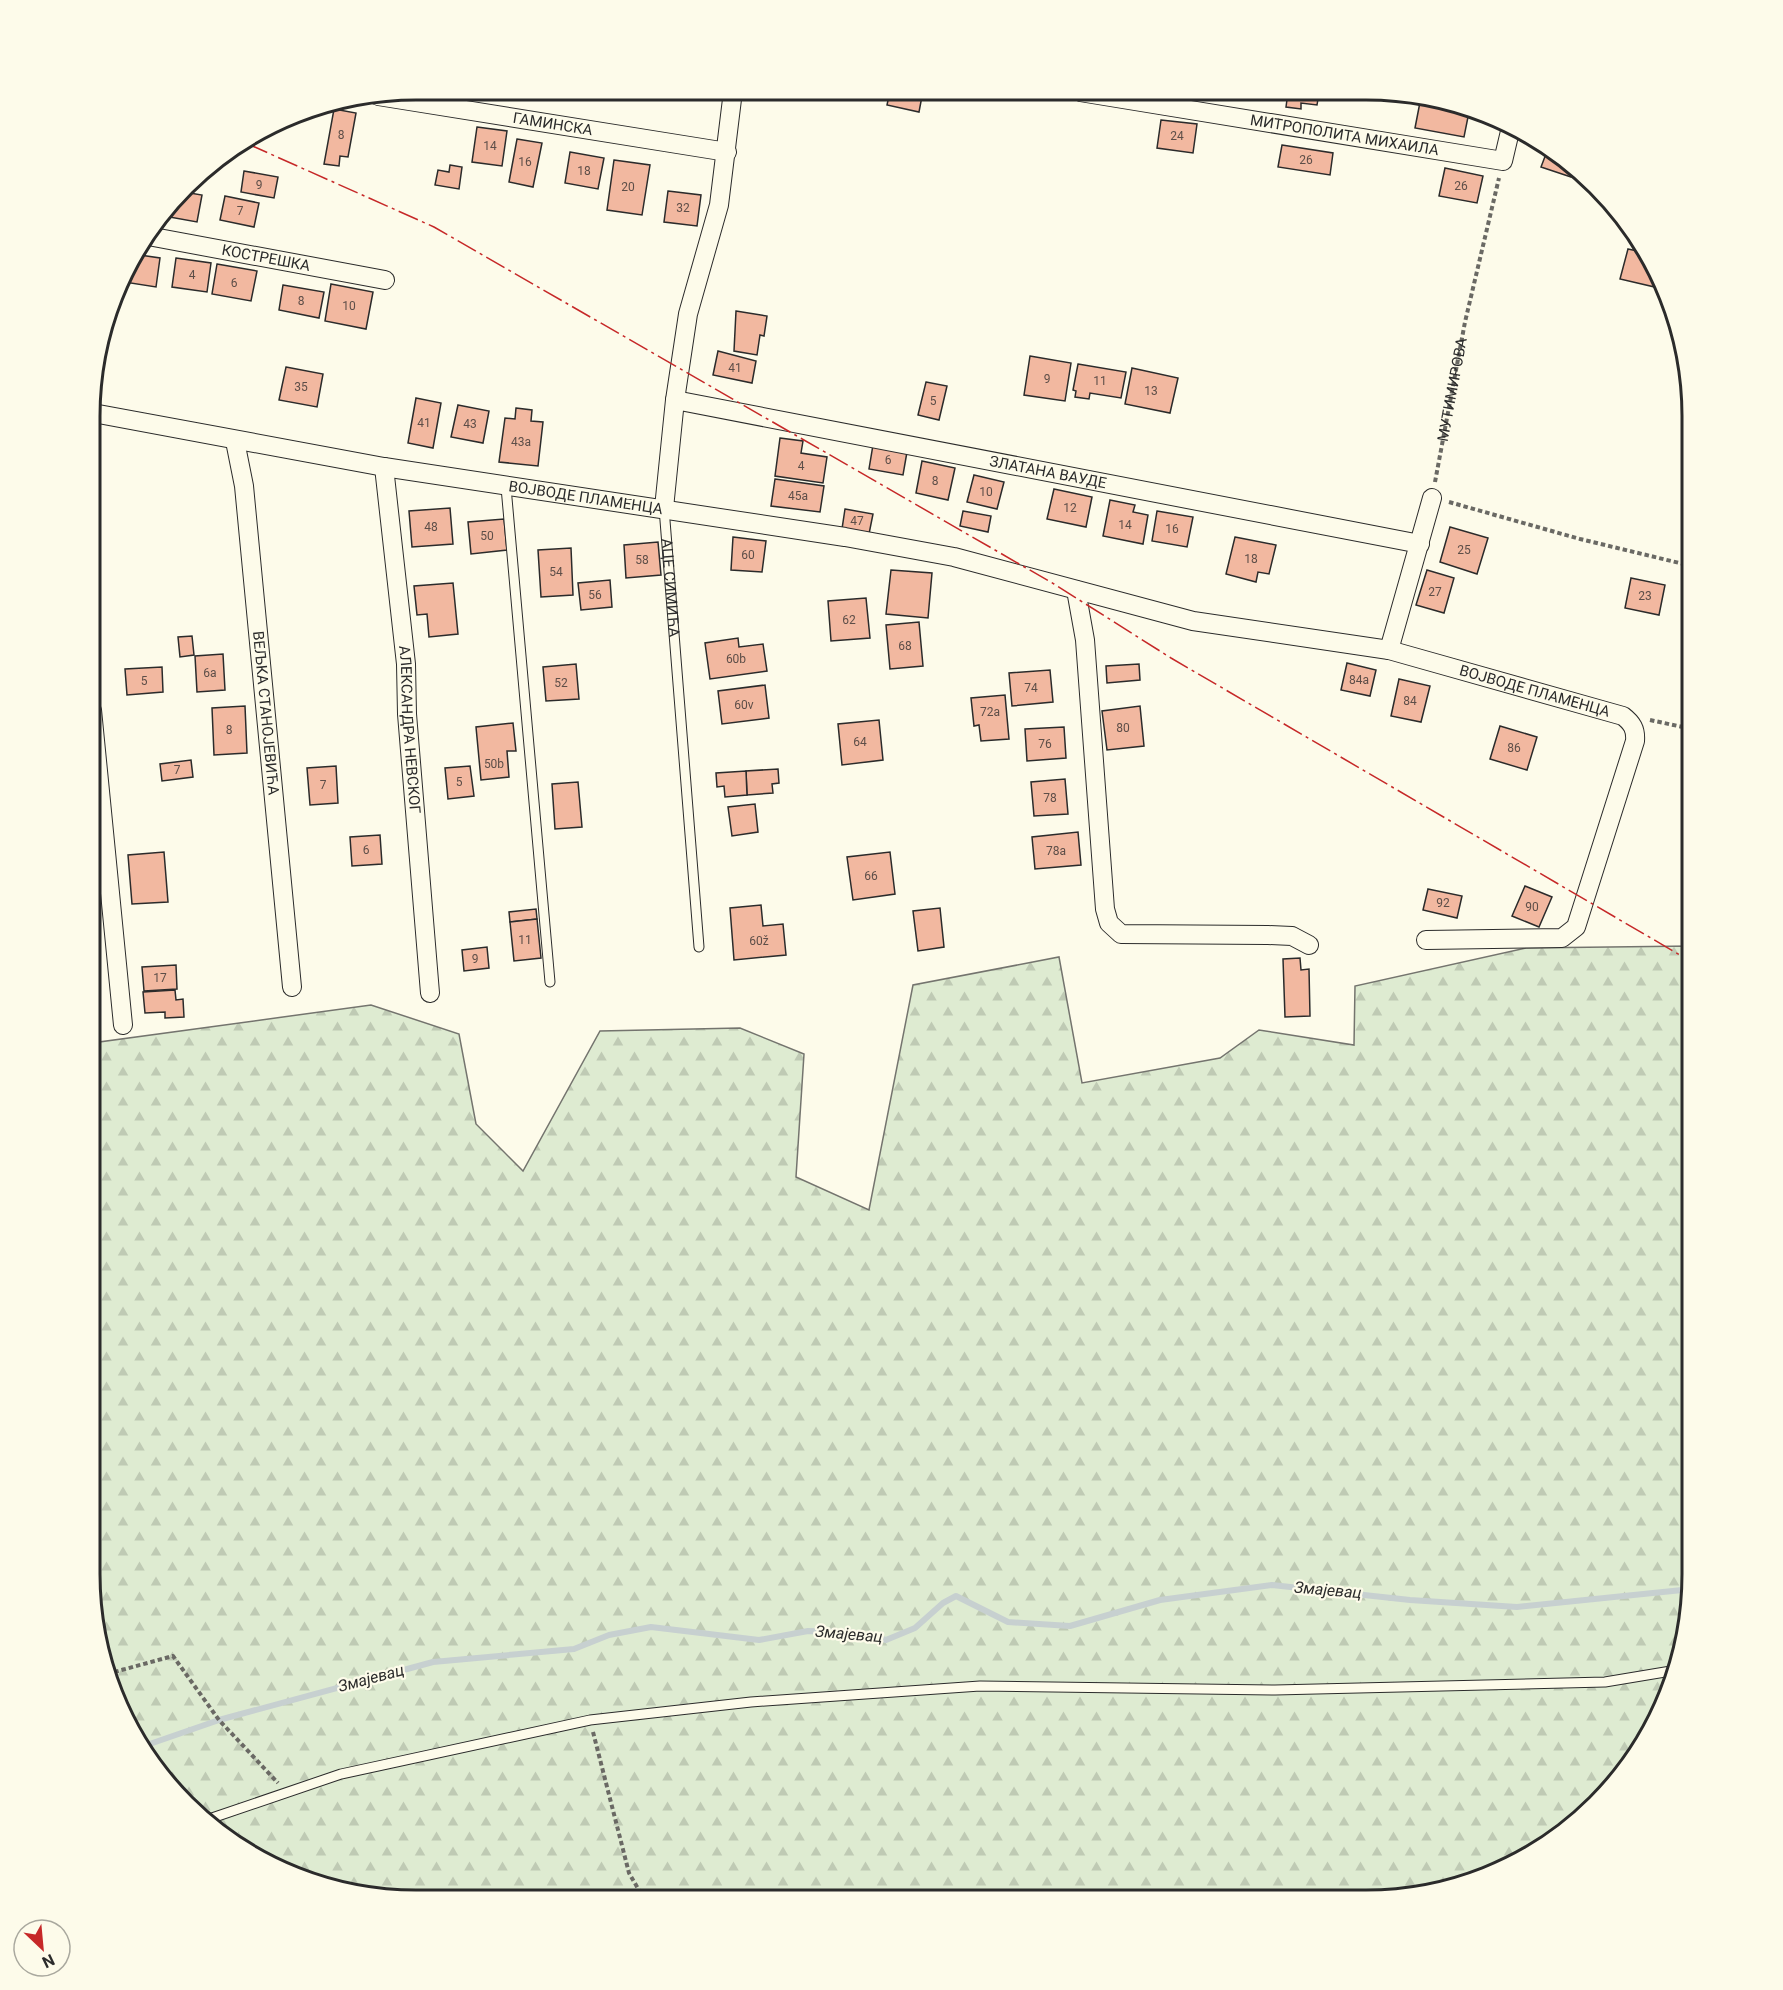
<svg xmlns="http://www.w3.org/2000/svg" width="1783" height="1990" viewBox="0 0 1783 1990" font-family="Roboto,sans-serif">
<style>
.forest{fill:url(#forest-firs);stroke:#74746e;stroke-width:1.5}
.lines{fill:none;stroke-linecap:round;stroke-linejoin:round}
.stream{stroke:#c7d0d0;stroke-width:6}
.building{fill:#f2b8a0;stroke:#2b2b2b;stroke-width:1.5}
.service-casing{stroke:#2b2b2b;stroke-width:11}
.minor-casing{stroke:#2b2b2b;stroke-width:20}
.path{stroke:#6a6964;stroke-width:4;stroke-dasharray:4.5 3;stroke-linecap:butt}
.service{stroke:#fdfbea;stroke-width:9}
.minor{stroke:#fdfbea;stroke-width:18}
.power{stroke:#c62828;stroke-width:1.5;stroke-dasharray:21 4.5 3 4.5;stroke-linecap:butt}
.labels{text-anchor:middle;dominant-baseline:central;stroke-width:4.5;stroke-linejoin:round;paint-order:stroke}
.number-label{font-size:12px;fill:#5d4e48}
.street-label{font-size:15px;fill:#2b2b2b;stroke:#fdfbea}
.water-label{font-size:16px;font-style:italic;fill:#2b2b2b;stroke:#fdfbea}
.rim{fill:none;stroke:#2b2b2b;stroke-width:3}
</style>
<defs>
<pattern id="forest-firs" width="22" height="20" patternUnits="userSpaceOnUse" patternTransform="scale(1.5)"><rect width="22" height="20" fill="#deebd1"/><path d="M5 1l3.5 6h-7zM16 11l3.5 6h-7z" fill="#bfcab4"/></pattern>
</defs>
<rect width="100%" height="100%" fill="#fdfbea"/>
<path class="forest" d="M1692 946V1589L1688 1590 1690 1606 1682 1658 1649 1736 1597 1804 1547 1845 1471 1883 1387 1899H396L332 1889 254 1856 186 1804 145 1754 107 1678 91 1594 92 1043 371 1005 459 1034 476 1124 523 1171 600 1031 740 1028 804 1054 796 1177 869 1210 913 985 1059 957 1082 1083 1220 1058 1259 1030 1354 1045 1355 986 1526 948Z"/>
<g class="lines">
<path class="stream" d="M141 1747 219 1720 433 1662 574 1649 609 1635 651 1627 759 1640 808 1631 851 1632 886 1640 915 1628 943 1603 956 1596 1008 1622 1070 1626 1160 1600 1272 1585 1410 1600 1517 1607 1692 1589"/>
</g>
<g class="building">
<path d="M890 91H923L919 112 887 105Z"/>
<path d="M1288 92 1319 93 1317 105 1301 103V109L1286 107Z"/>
<path d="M1421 97 1470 107 1464 137 1415 128Z"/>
<path d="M334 109 356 113 348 157 340 156 339 166 324 164Z"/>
<path d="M1161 120 1197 124 1193 153 1157 148Z"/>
<path d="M477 127 507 131 502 166 472 162Z"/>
<path d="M517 139 542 143 533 187 509 182Z"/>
<path d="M1282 145 1333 153 1330 175 1278 167Z"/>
<path d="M1549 146 1573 170 1571 177 1541 167Z"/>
<path d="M570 152 604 158 598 189 565 183Z"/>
<path d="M614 160 650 165 642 215 607 210Z"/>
<path d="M450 165 462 167 459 189 435 185 438 170 449 172Z"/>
<path d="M1445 168 1483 176 1477 203 1439 196Z"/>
<path d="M244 171 278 177 274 198 241 192Z"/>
<path d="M668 191 701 195 697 226 664 222Z"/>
<path d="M184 192 202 195 197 222 164 216Z"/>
<path d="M225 196 259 203 254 227 220 220Z"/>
<path d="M1628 249 1647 253 1661 282 1659 288 1620 279Z"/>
<path d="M133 254 160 258 156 287 124 282Z"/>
<path d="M176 258 211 263 207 292 172 287Z"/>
<path d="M217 264 257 271 251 301 212 294Z"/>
<path d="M331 284 373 292 366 329 325 321Z"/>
<path d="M283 285 324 292 319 318 279 310Z"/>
<path d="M736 311 767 316 764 336 760 335 757 355 734 351Z"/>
<path d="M718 351 756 361 752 383 713 375Z"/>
<path d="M1030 356 1071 363 1065 401 1024 395Z"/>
<path d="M1078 364 1126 372 1121 398 1090 393 1089 399 1075 397 1076 391 1073 390Z"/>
<path d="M286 367 323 374 317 407 279 400Z"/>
<path d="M1132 368 1178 378 1170 413 1125 404Z"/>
<path d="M926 382 947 386 939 420 918 415Z"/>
<path d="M416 398 441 403 433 448 408 443Z"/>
<path d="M458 405 489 411 483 443 451 437Z"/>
<path d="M516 408 532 410 531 421 543 422 538 466 499 462 505 418 515 419Z"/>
<path d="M780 438 803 441 801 453 827 457 823 483 775 476Z"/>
<path d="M873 445 907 452 903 475 869 469Z"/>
<path d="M922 461 955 468 948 500 916 493Z"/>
<path d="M974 475 1004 482 997 509 967 502Z"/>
<path d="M775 479 824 486 820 512 771 506Z"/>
<path d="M1054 489 1092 497 1086 527 1047 519Z"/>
<path d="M1110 500 1135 505 1133 512 1148 515 1143 544 1103 536Z"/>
<path d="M450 508 453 544 412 547 409 511Z"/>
<path d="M845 509 873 514 869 534 842 529Z"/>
<path d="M963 511 991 516 988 532 960 526Z"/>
<path d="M1157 511 1193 517 1187 547 1152 541Z"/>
<path d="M504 519 507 550 471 554 468 522Z"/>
<path d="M1450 527 1488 538 1477 574 1440 562Z"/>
<path d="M733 537 766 541 762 572 731 570Z"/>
<path d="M1235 537 1276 545 1269 574 1258 572 1256 582 1226 574Z"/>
<path d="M658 542 661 575 626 578 624 545Z"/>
<path d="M571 548 573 595 541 597 538 550Z"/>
<path d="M891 570 932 573 928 618 886 614Z"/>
<path d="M1427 570 1454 578 1444 613 1416 605Z"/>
<path d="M1631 578 1665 585 1659 615 1625 608Z"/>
<path d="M610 580 612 607 581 610 578 583Z"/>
<path d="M453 583 458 634 429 637 427 614 417 615 414 586Z"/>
<path d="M866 598 870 638 831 641 828 601Z"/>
<path d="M919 622 923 666 890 669 886 625Z"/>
<path d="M192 636 194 655 180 657 178 637Z"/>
<path d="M738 638 739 647 763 644 767 671 710 679 705 643Z"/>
<path d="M223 654 225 690 197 692 195 656Z"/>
<path d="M1347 663 1376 670 1370 696 1341 690Z"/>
<path d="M576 664 579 699 546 701 543 667Z"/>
<path d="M1139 664 1140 680 1107 683 1106 666Z"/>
<path d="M162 667 163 692 127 695 125 669Z"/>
<path d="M1050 670 1053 702 1012 706 1009 673Z"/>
<path d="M1399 679 1430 686 1421 722 1391 716Z"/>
<path d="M765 685 769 718 722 724 718 691Z"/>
<path d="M1005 695 1009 739 981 741 979 725 974 726 971 698Z"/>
<path d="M245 706 247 753 214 755 212 708Z"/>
<path d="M1140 706 1144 746 1107 750 1102 711Z"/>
<path d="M879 720 883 760 842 765 838 724Z"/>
<path d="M513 723 516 751H507L509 777 481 780 476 727Z"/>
<path d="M1500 726 1537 737 1527 770 1490 759Z"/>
<path d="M1064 727 1066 758 1027 761 1025 729Z"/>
<path d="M191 760 193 777 162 781 160 764Z"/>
<path d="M336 766 338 803 310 805 307 768Z"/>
<path d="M470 766 474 796 448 799 445 768Z"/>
<path d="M778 769 779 783 772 784 773 793 747 795 746 771Z"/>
<path d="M746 771 747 795 725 797 724 786 717 787 716 773Z"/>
<path d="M1065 779 1068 814 1034 816 1031 782Z"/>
<path d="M578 782 582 827 555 829 552 784Z"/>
<path d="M755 804 758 832 732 836 728 807Z"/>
<path d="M1078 832 1081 865 1035 869 1032 837Z"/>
<path d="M380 835 382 864 352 866 350 837Z"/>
<path d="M164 852 168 902 132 904 128 855Z"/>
<path d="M890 852 895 894 853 900 847 857Z"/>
<path d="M92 867H97L100 909H92Z"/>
<path d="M1525 886 1552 897 1539 927 1512 916Z"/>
<path d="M1428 889 1462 896 1457 918 1423 910Z"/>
<path d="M761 905 763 926 783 924 786 955 734 960 730 908Z"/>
<path d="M940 908 944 947 918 951 913 911Z"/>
<path d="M536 909 537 919 510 922 509 912Z"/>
<path d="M537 919 541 958 514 961 510 922Z"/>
<path d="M487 947 489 968 464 971 462 950Z"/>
<path d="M1300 958 1301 970 1309 969 1310 1016 1285 1017 1283 959Z"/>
<path d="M176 965 177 989 144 991 142 967Z"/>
<path d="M175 990 176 1000 183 999 184 1017 165 1018V1012L145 1013 143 992Z"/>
</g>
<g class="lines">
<defs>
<g id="service">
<path d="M506 487 550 982"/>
<path id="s2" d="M664 508 699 947"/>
<path d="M206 1820 341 1774 590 1720 751 1702 980 1686 1275 1690 1605 1682 1677 1670"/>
</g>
<g id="minor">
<path id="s3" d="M1080 92 1503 161 1511 127"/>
<path id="s4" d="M378 96 727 152"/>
<path id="s5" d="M148 236 385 280"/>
<path id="s6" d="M675 400 1420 544"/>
<path id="s7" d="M93 413 384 467 845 537 954 557 1193 621 1389 650 1623 716C1632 723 1636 729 1635 741L1576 927 1562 938 1426 940"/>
<path id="s8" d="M235 441 244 486 292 987"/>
<path id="s9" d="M384 467 406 664 407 714 430 993"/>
<path d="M664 508 675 400 688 314 719 205 733 91"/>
<path d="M1076 590 1085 640 1105 909 1109 923 1121 934 1268 935 1292 936 1309 945"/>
<path d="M1389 650 1432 498"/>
<path d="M92 710 123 1025"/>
</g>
</defs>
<use href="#service" class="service-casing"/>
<use href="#minor" class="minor-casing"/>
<g class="path">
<path id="s1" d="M1435 482 1465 322 1499 178"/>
<path d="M1449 502 1580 539 1692 566"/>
<path d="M1650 720 1692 729"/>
<path d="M107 1674 173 1656 219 1720 278 1783"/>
<path d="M593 1732 629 1873 644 1899"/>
</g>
<use href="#service" class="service"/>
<use href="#minor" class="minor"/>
<path class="power" d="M248 144 434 227 1054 584 1171 658 1692 962"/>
</g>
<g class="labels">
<g class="number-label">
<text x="341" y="135">8</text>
<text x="1177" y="136">24</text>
<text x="490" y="146">14</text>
<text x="1306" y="160">26</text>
<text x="525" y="162">16</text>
<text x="584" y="171">18</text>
<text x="259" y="185">9</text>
<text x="1461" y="186">26</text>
<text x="628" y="187">20</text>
<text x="683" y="208">32</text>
<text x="240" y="211">7</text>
<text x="192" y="275">4</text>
<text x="234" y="283">6</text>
<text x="301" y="301">8</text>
<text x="349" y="306">10</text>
<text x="735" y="368">41</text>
<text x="1047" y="379">9</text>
<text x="1100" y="381">11</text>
<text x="301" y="387">35</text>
<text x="1151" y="391">13</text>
<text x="933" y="401">5</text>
<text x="424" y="423">41</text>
<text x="470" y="424">43</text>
<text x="521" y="442">43a</text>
<text x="888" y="460">6</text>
<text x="801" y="466">4</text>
<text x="935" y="481">8</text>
<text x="986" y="492">10</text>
<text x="798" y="496">45a</text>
<text x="1070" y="508">12</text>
<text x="857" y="521">47</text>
<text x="1125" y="525">14</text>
<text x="431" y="527">48</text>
<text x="1172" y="529">16</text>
<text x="487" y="536">50</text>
<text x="1464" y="550">25</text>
<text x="748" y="555">60</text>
<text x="1251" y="559">18</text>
<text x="642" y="560">58</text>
<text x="556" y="572">54</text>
<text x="1435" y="592">27</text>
<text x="595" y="595">56</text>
<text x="1645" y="596">23</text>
<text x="849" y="620">62</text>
<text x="905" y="646">68</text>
<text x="736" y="659">60b</text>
<text x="210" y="673">6a</text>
<text x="1359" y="680">84a</text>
<text x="144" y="681">5</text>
<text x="561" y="683">52</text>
<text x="1031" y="688">74</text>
<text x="1410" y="701">84</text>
<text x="744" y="705">60v</text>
<text x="990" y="712">72a</text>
<text x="1123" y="728">80</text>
<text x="229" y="730">8</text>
<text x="860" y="742">64</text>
<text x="1045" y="744">76</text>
<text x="1514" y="748">86</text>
<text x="494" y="764">50b</text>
<text x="177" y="770">7</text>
<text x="459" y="782">5</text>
<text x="323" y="785">7</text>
<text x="1050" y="798">78</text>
<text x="366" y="850">6</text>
<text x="1056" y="851">78a</text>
<text x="871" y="876">66</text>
<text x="1443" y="903">92</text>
<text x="1532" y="907">90</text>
<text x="525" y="940">11</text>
<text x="759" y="941">60ž</text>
<text x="475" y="959">9</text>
<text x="160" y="978">17</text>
</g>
<g class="street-label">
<text stroke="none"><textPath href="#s4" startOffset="177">ГАМИНСКА</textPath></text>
<text stroke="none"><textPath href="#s3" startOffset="268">МИТРОПОЛИТА МИХАИЛА</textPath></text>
<text stroke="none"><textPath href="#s5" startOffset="120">КОСТРЕШКА</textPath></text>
<text stroke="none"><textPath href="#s1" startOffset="94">МУТИМИРОВА</textPath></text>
<text stroke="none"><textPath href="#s6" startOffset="380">ЗЛАТАНА ВАУДЕ</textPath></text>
<text stroke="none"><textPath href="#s7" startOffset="500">ВОЈВОДЕ ПЛАМЕНЦА</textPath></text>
<text stroke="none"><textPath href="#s2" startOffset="80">АЦЕ СИМИЋА</textPath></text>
<text stroke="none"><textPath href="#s7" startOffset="1470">ВОЈВОДЕ ПЛАМЕНЦА</textPath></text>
<text stroke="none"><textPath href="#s8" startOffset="274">ВЕЉКА СТАНОЈЕВИЋА</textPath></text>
<text stroke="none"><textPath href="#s9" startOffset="264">АЛЕКСАНДРА НЕВСКОГ</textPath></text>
</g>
<g class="water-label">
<text transform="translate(1328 1590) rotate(5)">Змајевац</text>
<text transform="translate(849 1634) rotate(5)">Змајевац</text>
<text transform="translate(371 1678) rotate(-15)">Змајевац</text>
</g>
</g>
<path d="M0 0H1783V1990H0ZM416 100H1366A316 316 0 0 1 1682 416V1574A316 316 0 0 1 1366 1890H416A316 316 0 0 1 100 1574V416A316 316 0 0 1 416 100Z" fill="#fdfbea" fill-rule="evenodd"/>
<path class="rim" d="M416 100H1366A316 316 0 0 1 1682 416V1574A316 316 0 0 1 1366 1890H416A316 316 0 0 1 100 1574V416A316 316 0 0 1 416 100Z"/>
<g transform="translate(42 1948) rotate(154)"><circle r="28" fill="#fdfbea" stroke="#a9a89e" stroke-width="1.5"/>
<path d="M0-4.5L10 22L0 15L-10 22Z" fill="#c62828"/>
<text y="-9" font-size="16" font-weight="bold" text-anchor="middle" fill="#2b2b2b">N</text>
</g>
</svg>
